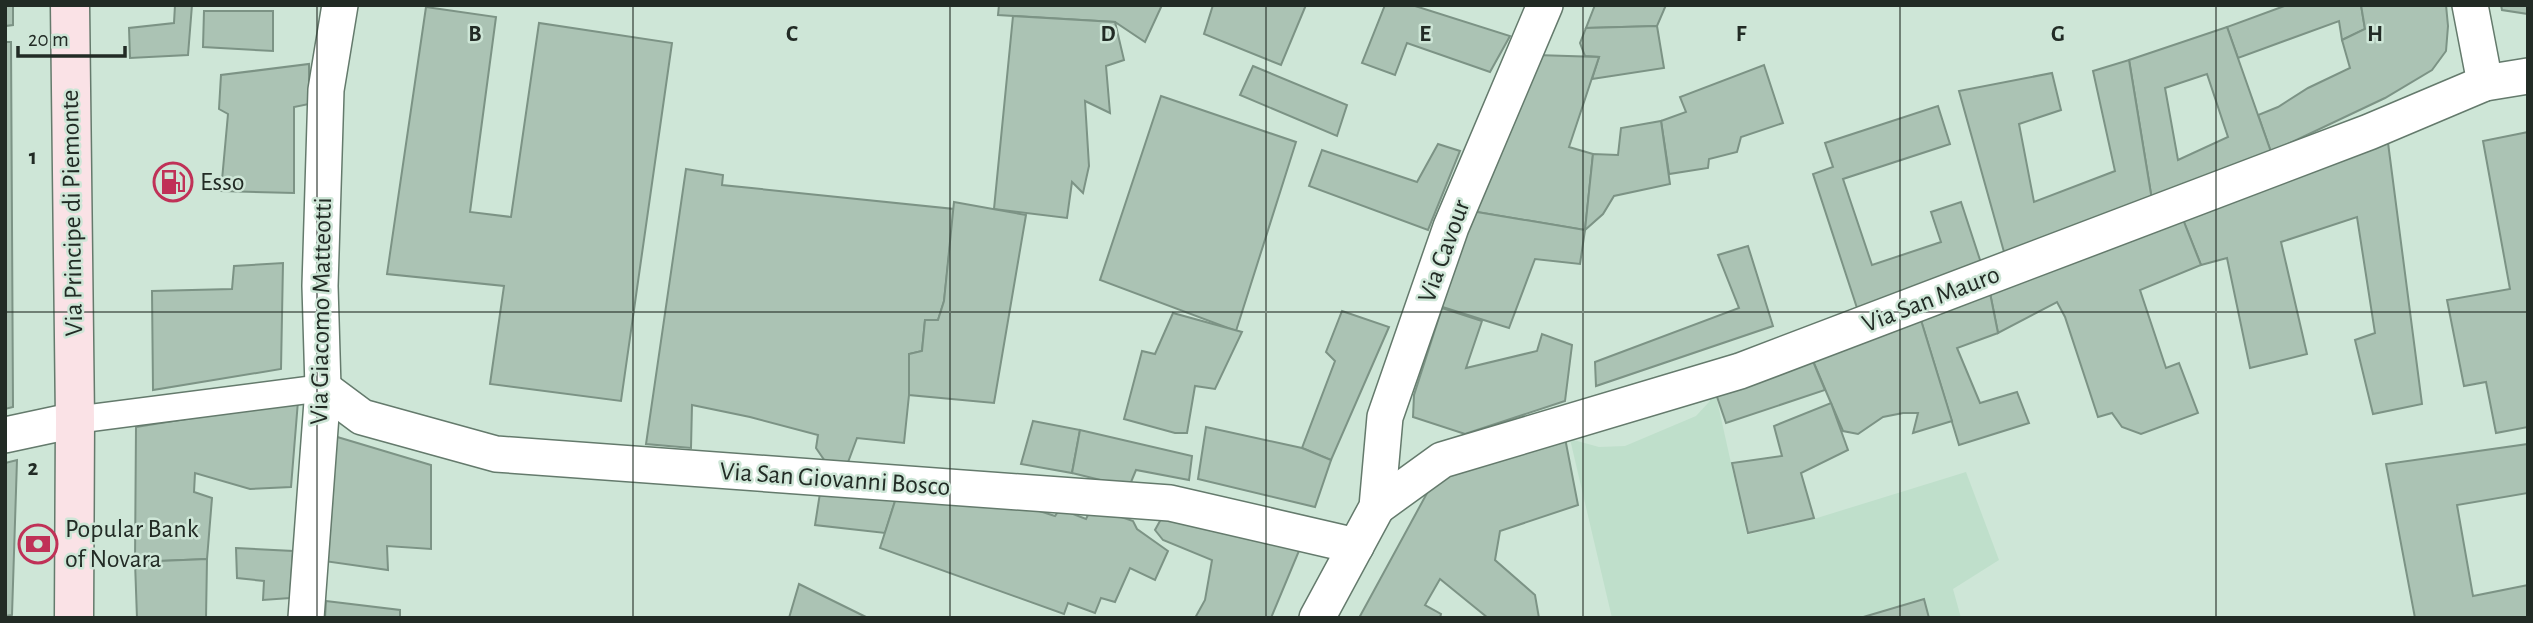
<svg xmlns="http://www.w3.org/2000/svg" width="2533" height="623" viewBox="0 0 2533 623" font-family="'Alegreya Sans',sans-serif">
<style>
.built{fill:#bfdfcb}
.building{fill:#abc3b4;stroke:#7c9385;stroke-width:2;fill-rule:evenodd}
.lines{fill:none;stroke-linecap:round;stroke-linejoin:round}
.pedestrian-casing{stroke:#647a6c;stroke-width:29}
.minor-casing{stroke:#647a6c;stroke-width:38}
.secondary-casing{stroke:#647a6c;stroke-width:41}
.pedestrian{stroke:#fff;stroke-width:26}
.minor{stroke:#fff;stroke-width:35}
.secondary{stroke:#fae2e6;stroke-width:38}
.grid{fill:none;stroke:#222b25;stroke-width:2;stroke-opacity:0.55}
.labels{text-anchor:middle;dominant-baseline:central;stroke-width:5;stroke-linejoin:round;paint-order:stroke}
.poi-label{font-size:26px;fill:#222b25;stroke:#cee6d7;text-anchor:start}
.street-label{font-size:26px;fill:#222b25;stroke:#cee6d7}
.grid-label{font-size:23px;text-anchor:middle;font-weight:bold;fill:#222b25;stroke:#cee6d7;stroke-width:5;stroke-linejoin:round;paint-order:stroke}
</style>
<rect width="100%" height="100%" fill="#cee6d7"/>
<path class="built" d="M1715 391 1747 535 1817 518 1966 472 1999 560 1953 589 1961 618H1612L1570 439 1599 447 1625 446 1696 416 1709 402Z"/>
<g class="building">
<path d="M5 5H13V25L5 26Z"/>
<path d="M175 5H192L188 55 130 58 129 28 174 23Z"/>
<path d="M999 5H1162L1145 42 1115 22 998 15Z"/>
<path d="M1213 5H1306L1281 65 1204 34Z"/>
<path d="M1385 5H1412L1510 36 1490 72 1407 43 1395 75 1362 63Z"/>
<path d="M1595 5H1666L1657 26 1586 28Z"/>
<path d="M2287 5H2361L2365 29 2342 40 2339 21 2238 58 2227 27Z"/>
<path d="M2361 5H2446L2448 26 2446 51 2432 70 2385 98 2271 152 2258 115 2278 107 2308 88 2350 68 2342 40 2365 29Z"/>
<path d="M2501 5H2528V14L2502 10Z"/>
<path d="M426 7 496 17 470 212 511 217 539 23 672 43 621 401 490 384 504 286 387 274Z"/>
<path d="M204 11H273V51L203 47Z"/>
<path d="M1013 16 1115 22 1124 60 1106 66 1110 113 1085 101 1089 166 1083 193 1072 182 1067 218 994 209Z"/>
<path d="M1657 26 1664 68 1592 79 1599 57 1585 56 1580 43 1586 28Z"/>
<path d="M2227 27 2271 152 2152 200 2129 60ZM2207 74 2228 137 2178 160 2165 88Z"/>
<path d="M5 42H11L13 407 5 409Z"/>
<path d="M1536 55 1599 57 1569 147 1593 154 1585 230 1471 211Z"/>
<path d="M2129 60 2152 200 2004 252 1959 91 2052 73 2061 110 2019 124 2034 202 2115 171 2093 71Z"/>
<path d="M309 64V104L294 107V193L221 191 228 114 219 109 221 75Z"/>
<path d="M1764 65 1783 123 1741 137 1737 152 1709 159 1708 168 1669 174 1661 121 1686 112 1680 97Z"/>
<path d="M1253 66 1347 105 1337 136 1240 95Z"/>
<path d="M1161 96 1296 142 1236 331 1100 280Z"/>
<path d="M1938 106 1950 144 1843 179 1872 265 1941 242 1931 212 1961 202 1983 269 1858 311 1813 174 1833 167 1825 143Z"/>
<path d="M1661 121 1670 184 1614 196 1603 214 1585 230 1593 154 1618 155 1621 128Z"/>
<path d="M2528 132V427L2496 433 2486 382 2464 386 2447 300 2510 289 2483 141Z"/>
<path d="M2387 135 2422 404 2373 414 2355 340 2375 333 2357 217 2281 242 2307 354 2250 368 2227 258 2201 265 2182 217Z"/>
<path d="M1438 144 1460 151 1428 230 1309 186 1322 150 1417 182Z"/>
<path d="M686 169 723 175 722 185 954 209 944 301 938 320H925L922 351 909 354V395L904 443 857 438 847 465 827 464 816 448 818 435 750 417 692 405 691 448 646 444Z"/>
<path d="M954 202 1026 215 994 403 909 395V354L922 351 925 320H938L944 301Z"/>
<path d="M1471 211 1585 230 1580 264 1535 259 1509 328 1433 304Z"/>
<path d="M2182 217 2201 265 2140 290 2166 368 2179 363 2198 413 2141 434 2122 427 2112 413 2098 417 2065 317 2057 302 1998 333 1990 293Z"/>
<path d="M1748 246 1773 326 1596 386 1595 362 1739 308 1718 255Z"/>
<path d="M283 263 281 369 153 390 152 291 232 289 234 266Z"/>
<path d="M1990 293 1998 333 1957 348 1980 403 2017 392 2029 423 1959 445 1920 317Z"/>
<path d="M1442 308 1482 321 1466 368 1537 351 1542 334 1572 345 1565 401 1465 434 1413 417 1414 395Z"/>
<path d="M1342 311 1389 327 1331 460 1302 448 1335 361 1326 352Z"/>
<path d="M1173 313 1242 332 1215 389 1195 386 1187 433H1175L1124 419 1142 351 1155 354Z"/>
<path d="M1920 317 1952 421 1913 433 1918 413H1903L1883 417 1858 434 1843 431 1810 354Z"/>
<path d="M1810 354 1825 390 1726 423 1714 388Z"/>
<path d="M298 401 291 487 250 489 195 473 194 492 212 498 207 559 135 562 136 427Z"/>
<path d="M1831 403 1848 450 1801 473 1814 518 1748 533 1732 463 1782 456 1774 426Z"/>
<path d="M1033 421 1080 430 1072 473 1021 464Z"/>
<path d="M1206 427 1302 448 1331 460 1315 507 1198 479Z"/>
<path d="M1080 430 1192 456 1189 480 1136 470 1129 487 1072 473Z"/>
<path d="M334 436 431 465V549L387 546 388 570 324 561Z"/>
<path d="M1565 438 1578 505 1500 531 1495 560 1535 595 1539 618H1488L1440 579 1425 605 1441 614 1440 618H1359L1432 484 1442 471Z"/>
<path d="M2528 444V493L2457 505 2473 596 2528 585V618H2415L2386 464Z"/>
<path d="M17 460 12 615 5 616V463Z"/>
<path d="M820 493 896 498 885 533 815 525Z"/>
<path d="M896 498 1005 500 1055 516 1060 509 1086 519 1092 507 1133 521 1137 529 1168 551 1155 580 1130 568 1115 602 1101 598 1095 613 1068 603 1064 614 880 548Z"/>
<path d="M1166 510 1306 534 1271 618H1195L1205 600 1212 560 1163 540 1155 530Z"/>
<path d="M236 548 293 551 290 598 263 600 264 581 237 578Z"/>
<path d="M207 559 206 618H137L135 562Z"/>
<path d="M799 584 868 618H789Z"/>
<path d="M1924 599 1929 618H1860Z"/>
<path d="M326 601 400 610V618H325Z"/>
</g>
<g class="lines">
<defs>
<path id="pedestrian" d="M75 420 323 388"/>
<g id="minor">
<path d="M2470 5 2485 83"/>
<path d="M323 388 362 417 496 454 1170 503 1356 546"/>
<path d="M5 435 75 420"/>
<path d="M1377 507 1442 460 1740 371 2369 132 2485 83 2528 76"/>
<path d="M306 618 323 388 320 286 326 90 340 5"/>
<path d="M1317 618 1377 507 1385 417 1451 227 1545 5"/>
</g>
<path id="secondary" d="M70 5 75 420 74 618"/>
</defs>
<use href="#pedestrian" class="pedestrian-casing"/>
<use href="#minor" class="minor-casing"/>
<use href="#secondary" class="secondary-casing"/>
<use href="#pedestrian" class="pedestrian"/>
<use href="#minor" class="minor"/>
<use href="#secondary" class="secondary"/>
</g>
<path class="grid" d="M317 5V618M633 5V618M950 5V618M1266 5V618M1583 5V618M1900 5V618M2216 5V618M5 312H2528"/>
<defs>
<symbol id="fuel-ring" viewBox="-11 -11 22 22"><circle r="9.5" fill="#cee6d7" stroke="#c03157" stroke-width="1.5"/><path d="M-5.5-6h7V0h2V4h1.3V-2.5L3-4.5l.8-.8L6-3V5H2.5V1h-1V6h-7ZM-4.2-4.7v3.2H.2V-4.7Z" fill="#c03157"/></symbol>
<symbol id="bank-ring" viewBox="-11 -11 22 22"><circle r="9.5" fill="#cee6d7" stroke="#c03157" stroke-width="1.5"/><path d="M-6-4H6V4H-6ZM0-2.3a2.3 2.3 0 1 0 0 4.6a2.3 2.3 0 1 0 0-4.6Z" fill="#c03157"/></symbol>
</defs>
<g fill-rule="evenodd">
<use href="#fuel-ring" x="151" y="160" width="44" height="44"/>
<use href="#bank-ring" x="16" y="522" width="44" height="44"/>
</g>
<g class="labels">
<g class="poi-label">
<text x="200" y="182">Esso</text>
<text x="65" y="529">Popular Bank<tspan x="65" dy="30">of Novara</tspan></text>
</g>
<g class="street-label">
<text transform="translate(72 213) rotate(-91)">Via Principe di Piemonte</text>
<text transform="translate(1444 251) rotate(-70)">Via Cavour</text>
<text transform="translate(1931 299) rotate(-21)">Via San Mauro</text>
<text transform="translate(321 311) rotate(-89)">Via Giacomo Matteotti</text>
<text transform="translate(835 479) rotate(4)">Via San Giovanni Bosco</text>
</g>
</g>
<g class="grid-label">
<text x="475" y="41">B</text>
<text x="792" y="41">C</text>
<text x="1108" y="41">D</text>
<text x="1425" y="41">E</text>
<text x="1741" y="41">F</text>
<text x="2058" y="41">G</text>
<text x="2375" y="41">H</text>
<text x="33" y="164">1</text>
<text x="33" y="475">2</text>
</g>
<rect width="2533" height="623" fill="none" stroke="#222b25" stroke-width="14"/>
<path d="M18 46v10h107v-10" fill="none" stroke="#222b25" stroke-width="3.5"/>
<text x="28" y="46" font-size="21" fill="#222b25" stroke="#cee6d7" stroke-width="5" paint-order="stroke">20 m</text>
</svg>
